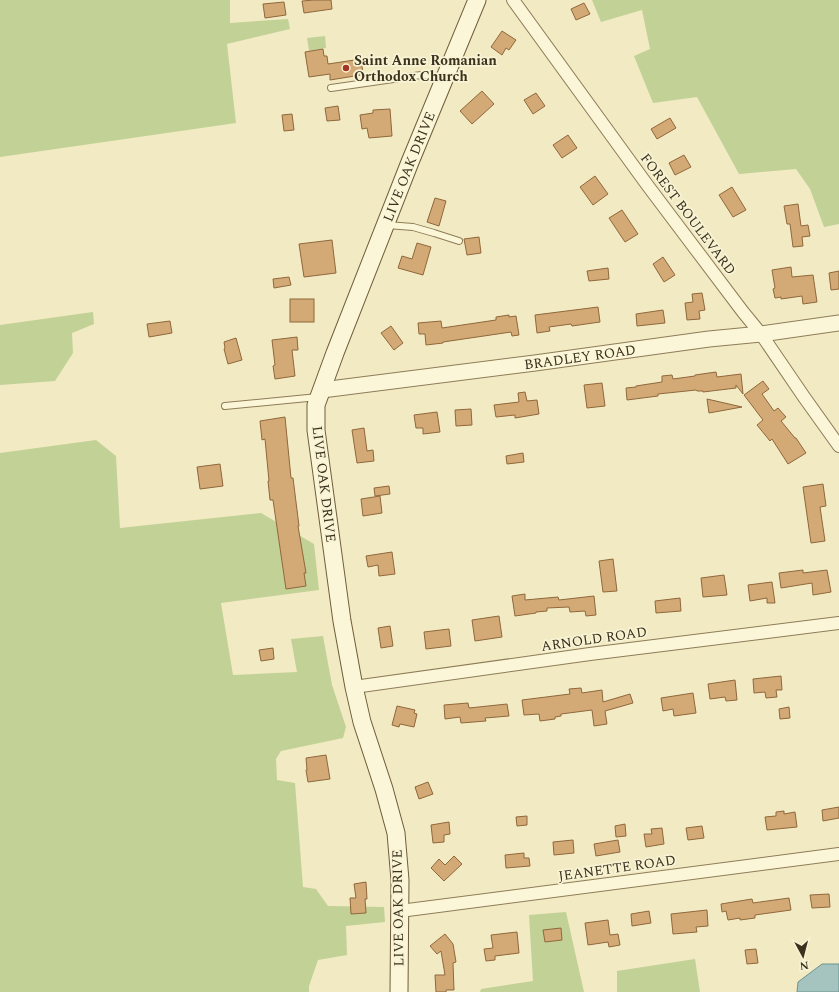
<svg xmlns="http://www.w3.org/2000/svg" width="839" height="992" viewBox="0 0 839 992" font-family="Spectral,serif">
<style>
.green{fill:#c2d196}
.water{fill:#a6c4bf;stroke:#6b948f}
.building{fill:#d3a976;stroke:#8f683c}
.lines{fill:none;stroke-linecap:round;stroke-linejoin:round}
.service-casing{stroke:#8e7c58;stroke-width:8}
.minor-casing{stroke:#8e7c58;stroke-width:14}
.tertiary-casing{stroke:#8e7c58;stroke-width:17}
.secondary-casing{stroke:#6f5d3b;stroke-width:19}
.service{stroke:#fbf6d7;stroke-width:6}
.minor{stroke:#fbf6d7;stroke-width:12}
.tertiary{stroke:#fbf6d7;stroke-width:15}
.secondary{stroke:#fbf6d7;stroke-width:17}
.poi-dot{fill:#a23423;stroke:#f8f3d4;stroke-width:1.5}
.labels{text-anchor:middle;dominant-baseline:central;stroke-width:3.5;stroke-linejoin:round;paint-order:stroke}
.poi-label{font-size:14px;font-weight:bold;fill:#3c311d;stroke:#f8f3d4;text-anchor:start}
.street-label{font-size:14px;fill:#3c311d;stroke:#f8f3d4}
</style>
<rect width="100%" height="100%" fill="#f2eac3"/>
<g class="green">
<path d="M0 0H230V23L288 19 290 29 227 44 236 123 0 157Z"/>
<path d="M592 0H839V224L824 227 810 189 796 169 739 174 697 97 653 103 634 56 650 49 642 10 601 22Z"/>
<path d="M325 36 326 48 309 51 307 38Z"/>
<path d="M93 312 94 324 72 333 73 353 55 381 0 385V325Z"/>
<path d="M96 440 116 456 120 528 261 513 314 544 319 590 221 603 233 675 297 672 291 639 323 636 332 685 346 727 343 738 281 751 276 759 277 780 295 783 303 887 316 889 328 906 384 907 385 922 346 926 347 955 318 960 309 986V992H0V453Z"/>
<path d="M566 912 584 992H480L481 989 533 981 529 915Z"/>
<path d="M695 959 700 992H617V971Z"/>
</g>
<path class="water" d="M822 964H839V992H797L798 982Z"/>
<g class="building">
<path d="M314 0H331L332 9 304 13 302 1Z"/>
<path d="M284 2 286 15 265 18 263 4Z"/>
<path d="M584 3 590 14 576 20 571 9Z"/>
<path d="M502 31 516 40 509 50 506 48 502 55 491 47Z"/>
<path d="M323 49 324 56H327L328 64 361 59 363 73H361V75L330 80V74L309 77 305 52Z"/>
<path d="M482 91 494 104 472 124 460 111Z"/>
<path d="M536 93 545 106 533 114 524 100Z"/>
<path d="M338 106 340 120 327 121 325 108Z"/>
<path d="M390 109 392 136 369 138 367 128 362 129 360 115 373 113V110Z"/>
<path d="M292 114 294 130 284 131 282 115Z"/>
<path d="M670 118 676 128 657 139 651 129Z"/>
<path d="M568 135 577 148 562 158 553 145Z"/>
<path d="M684 155 691 167 675 175 669 163Z"/>
<path d="M595 176 608 194 593 205 580 187Z"/>
<path d="M732 187 746 210 733 217 719 195Z"/>
<path d="M435 198 446 201 439 226 427 222Z"/>
<path d="M798 204 801 226 808 225 810 236 802 237 803 246 793 247 790 224H787L784 206Z"/>
<path d="M622 210 638 234 625 242 609 218Z"/>
<path d="M479 237 481 253 467 255 464 239Z"/>
<path d="M332 240 336 273 304 277 299 244Z"/>
<path d="M417 243 431 247 423 275 398 268 402 256 412 259Z"/>
<path d="M663 257 675 275 664 282 653 264Z"/>
<path d="M791 267 792 277 813 275 817 302 803 304 802 296 781 299V297L775 298 773 289 775 288 772 270Z"/>
<path d="M608 268 609 279 589 281 587 271Z"/>
<path d="M839 271V289L831 290 829 273Z"/>
<path d="M289 277 291 285 274 288 273 279Z"/>
<path d="M702 293 705 310 699 311 700 319 687 320 685 303 693 302 692 294Z"/>
<rect x="290" y="299" width="24" height="23"/>
<path d="M598 307 600 322 572 326 571 324 549 327 550 331 537 333 535 315Z"/>
<path d="M663 310 665 323 637 326 636 314Z"/>
<path d="M509 315V317L516 316 519 335 512 336 511 332 443 342V343L426 345 425 334H419L418 323 441 321 442 328 496 320V317Z"/>
<path d="M170 321 172 333 149 337 147 324Z"/>
<path d="M391 326 403 343 394 350 381 333Z"/>
<path d="M297 337 298 350H292L295 376 275 379 273 366 275 365 272 340Z"/>
<path d="M236 338 242 360 228 364 224 349 225 348 224 342Z"/>
<path d="M716 372 717 377 741 374 743 394 736 385V388L703 392V391H697L696 390 658 394V396L627 400 626 388 636 387V386L662 382V376L672 375 673 379 695 376V375Z"/>
<path d="M763 381 769 389 762 394 774 411 778 408 786 417 781 421 795 438H796L806 453 788 464 772 439 770 441 757 425 763 420 744 395Z"/>
<path d="M602 383 605 406 587 408 584 385Z"/>
<path d="M525 392 527 401 537 400 539 414 515 418V415L496 417 494 405 519 402 518 393Z"/>
<path d="M707 399 742 407 709 413Z"/>
<path d="M471 409 472 425 456 426 455 410Z"/>
<path d="M437 412 440 432 423 434V428H416L414 415Z"/>
<path d="M285 417 291 478H293L299 526H298L306 573H304L306 586 286 589 273 500H270L268 481H269L265 439 262 440 260 421Z"/>
<path d="M364 428 367 451 373 450 374 461 357 463 352 430Z"/>
<path d="M523 453 524 462 507 464 506 456Z"/>
<path d="M220 464 223 486 200 489 197 467Z"/>
<path d="M823 484 826 506 820 507 825 541 811 543 803 487Z"/>
<path d="M389 486 390 494 375 496 374 488Z"/>
<path d="M380 496 382 513 363 516 361 499Z"/>
<path d="M392 552 395 574 379 576 378 565 368 567 366 556Z"/>
<path d="M613 559 617 591 603 592 599 561Z"/>
<path d="M803 570V573L827 570 831 592 813 595 812 583 781 588 779 573Z"/>
<path d="M724 575 727 595 703 597 701 578Z"/>
<path d="M772 582 775 603H767V598L750 601 748 585Z"/>
<path d="M525 594V600L558 597 559 600 594 596 596 615 586 616 585 611 570 612 569 607 547 608V611L536 612V613L515 616 512 596Z"/>
<path d="M680 598 681 611 656 613 655 601Z"/>
<path d="M499 616 502 637 475 641 472 620Z"/>
<path d="M390 626 393 646 381 648 378 628Z"/>
<path d="M449 629 451 646 426 649 424 632Z"/>
<path d="M273 648 274 659 261 661 259 650Z"/>
<path d="M781 676 782 690H776L777 697 766 698 765 692 754 693 753 679Z"/>
<path d="M735 680 737 700 726 701 725 697 710 699 708 684Z"/>
<path d="M581 688 582 693 602 690 603 702 630 694 633 703 605 711 607 724 594 726 592 710 561 714V716L555 717V719L540 721 539 714 524 715 522 700 570 694 569 689Z"/>
<path d="M693 693 696 713 674 716 673 709 663 711 661 698Z"/>
<path d="M468 703 469 708 507 704 509 716 485 718 486 721 461 723 460 717 445 719 444 705Z"/>
<path d="M397 706 415 710 414 713 417 714 414 727 400 724 399 727 392 725Z"/>
<path d="M789 707 790 718 780 719 779 709Z"/>
<path d="M326 755 330 779 308 782 306 770H307L306 758Z"/>
<path d="M428 782 433 794 419 799 415 787Z"/>
<path d="M839 807V818L823 821 822 810Z"/>
<path d="M784 811V814L795 812 797 827 767 830 765 817 776 816V812Z"/>
<path d="M527 816V825L517 826 516 817Z"/>
<path d="M449 822 450 834 444 835V842L433 843 431 825Z"/>
<path d="M625 824 626 836 616 837 615 826Z"/>
<path d="M702 826 704 838 688 840 686 828Z"/>
<path d="M662 828 664 844 646 847 644 834H652L651 829Z"/>
<path d="M573 840 574 853 554 855 553 842Z"/>
<path d="M618 840 620 852 596 856 594 844Z"/>
<path d="M524 853V858H529L530 866 506 868 505 855Z"/>
<path d="M454 856 462 864 444 881 431 868 439 859 445 865Z"/>
<path d="M366 882 367 899H365L366 913 351 914 350 898H356L354 884Z"/>
<path d="M829 894 830 907 812 908 810 895Z"/>
<path d="M789 898 791 910 755 915V918L740 920V918L728 920 726 911 722 912 721 904 752 899 753 903Z"/>
<path d="M707 910 708 926 696 927 697 932 673 934 671 914Z"/>
<path d="M649 911 651 923 632 926 631 914Z"/>
<path d="M608 920 610 935 618 934 620 945 609 947 608 942 588 945 585 923Z"/>
<path d="M561 928 562 940 545 942 543 930Z"/>
<path d="M517 932 519 953 495 956V960L486 961 484 949 493 948 491 935Z"/>
<path d="M445 934 453 944 456 962 453 963 454 990H446V992H436L435 975H445L441 951 437 954 430 946Z"/>
<path d="M756 949 758 963 747 964 745 950Z"/>
</g>
<g class="lines">
<defs>
<g id="service">
<path d="M331 88 421 75H429L442 80"/>
<path d="M387 225 413 227 434 233 459 241"/>
<path d="M225 406 318 397"/>
</g>
<g id="minor">
<path d="M513 0 648 186 743 312 761 334 804 397 839 446"/>
<path d="M354 687 590 654 839 623"/>
<path d="M400 911 839 854"/>
</g>
<g id="tertiary">
<path id="s1" d="M322 390 535 363 709 339 761 334 839 323"/>
</g>
<g id="secondary">
<path id="s2" d="M399 992 400 880 396 833 384 789 362 722 354 687 342 621 316 430V405L335 353 410 162 477 0"/>
</g>
</defs>
<use href="#service" class="service-casing"/>
<use href="#minor" class="minor-casing"/>
<use href="#tertiary" class="tertiary-casing"/>
<use href="#secondary" class="secondary-casing"/>
<use href="#service" class="service"/>
<use href="#minor" class="minor"/>
<use href="#tertiary" class="tertiary"/>
<use href="#secondary" class="secondary"/>
</g>
<circle class="poi-dot" cx="346" cy="68" r="4"/>
<g class="labels">
<g class="poi-label">
<text x="354" y="60">Saint Anne Romanian<tspan x="354" dy="16">Orthodox Church</tspan></text>
</g>
<g class="street-label">
<text stroke="none"><textPath href="#s2" startOffset="852">LIVE OAK DRIVE</textPath></text>
<text transform="translate(688 214) rotate(53)">FOREST BOULEVARD</text>
<text stroke="none"><textPath href="#s1" startOffset="260">BRADLEY ROAD</textPath></text>
<text transform="translate(324 484) rotate(83)">LIVE OAK DRIVE</text>
<text transform="translate(594 639) rotate(-8)">ARNOLD ROAD</text>
<text transform="translate(617 868) rotate(-8)">JEANETTE ROAD</text>
<text transform="translate(398 908) rotate(-91)">LIVE OAK DRIVE</text>
</g>
</g>
<g transform="translate(803 956) rotate(173)" stroke="#f8f3d4" stroke-width="3" paint-order="stroke">
<path d="M0-3L7 15L0 10L-7 15Z" fill="#3c311d"/>
<text y="-6" font-size="11" font-weight="bold" text-anchor="middle" fill="#3c311d">N</text>
</g>
</svg>
